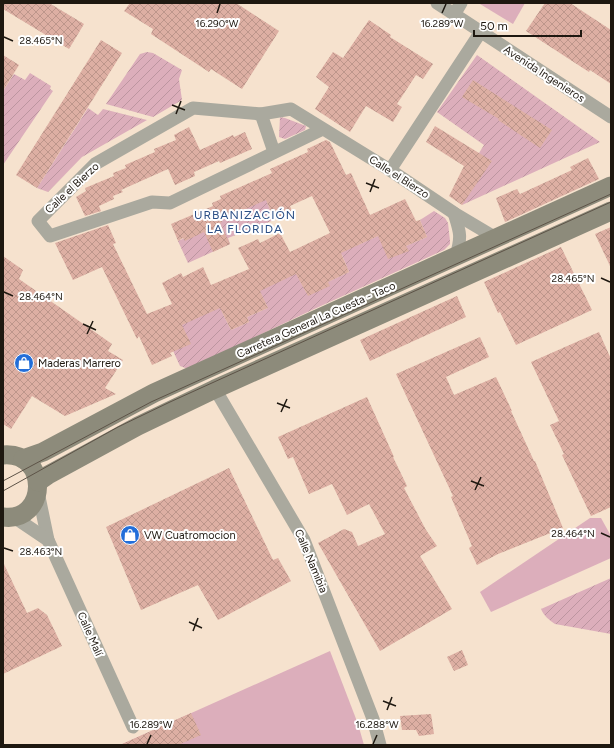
<svg xmlns="http://www.w3.org/2000/svg" width="614" height="748" viewBox="0 0 614 748" font-family="Figtree,sans-serif">
<style>
.garden{fill:url(#garden-furrows)}
.pitch{fill:#dcaebb}
.building{fill:url(#building-cross-hatch)}
.lines{fill:none;stroke-linecap:round;stroke-linejoin:round}
.street{stroke:#aaa99e;stroke-width:13}
.secondary{stroke:#8d8b7b;stroke-width:19}
.tram{stroke:#5d5347;stroke-width:1}
.ticks{fill:none;stroke:#1e1810;stroke-width:1.5}
.labels{text-anchor:middle;dominant-baseline:central;stroke-width:4;stroke-linejoin:round;paint-order:stroke}
.street-label{font-size:11px;fill:#1e1810;stroke:#fff}
.poi-label{font-size:11px;fill:#1e1810;stroke:#fff;text-anchor:start}
.neighbourhood-label{font-size:12px;letter-spacing:1px;fill:#2b4f86;stroke:#fff}
.ticks-label{font-size:10px;text-anchor:middle;fill:#1e1810;stroke:#fff;stroke-width:4;stroke-linejoin:round;paint-order:stroke}
</style>
<defs>
<pattern id="garden-furrows" width="10" height="10" patternUnits="userSpaceOnUse"><rect width="10" height="10" fill="#dcaebb"/><path d="M-1 1l2-2M0 10L10 0M9 11l2-2" fill="none" stroke="#bc95a0"/></pattern>
<pattern id="building-cross-hatch" width="8" height="8" patternUnits="userSpaceOnUse"><rect width="8" height="8" fill="#ddafa3"/><path d="M0 0l8 8M0 8l8-8" fill="none" stroke="#bd968b"/></pattern>
</defs>
<rect width="100%" height="100%" fill="#f6e2ce"/>
<g class="garden">
<path d="M147 52 153 53 182 70 179 79 182 100 153 117 106 104 140 54Z"/>
<path d="M477 55 600 142 462 205 479 153 484 145 437 112Z"/>
<path d="M30 73 51 86 50 89 53 91 3 165V91L14 74 25 80Z"/>
<path d="M88 108 98 115 103 109 147 120 82 157 48 192 37 188Z"/>
<path d="M280 117 285 118 306 126 305 130 285 139 279 137Z"/>
<path d="M279 197 267 202 274 220 228 238 230 244 188 263 178 241 212 226 221 220 251 203Z"/>
<path d="M434 211 445 218 448 223 450 241V244L444 250 312 310 188 369 180 366 163 329 234 301 222 312 231 330 249 322 247 317 268 308 260 292 245 297 310 267 299 279 306 292 349 272 342 255 320 258 358 245 393 229 406 246 427 237 420 220Z"/>
<path d="M611 578V634L555 624C549 620 544 616 541 609Z"/>
</g>
<g class="pitch">
<path d="M480 3H525L513 24 480 4Z"/>
<path d="M590 518H601L611 536V558L491 612 480 592Z"/>
<path d="M330 651 358 724 364 745H120Z"/>
</g>
<g class="building">
<path d="M3 3H49L84 24 69 49 3 9Z"/>
<path d="M130 3H236L279 31 242 89 211 69 209 72 151 34 153 29 124 11Z"/>
<path d="M545 3H570L611 30V84L590 70 589 72 526 31Z"/>
<path d="M369 20 391 35 390 37 433 64 423 79 416 75 397 104 402 107 393 122 366 106 350 132 315 109 329 87 316 77 333 52 343 58Z"/>
<path d="M101 40 122 53 37 188 16 175Z"/>
<path d="M3 55 19 65 3 91Z"/>
<path d="M473 80 552 130 540 148 498 120 499 119 462 97Z"/>
<path d="M435 126 492 161 462 205 449 196 464 166 426 142Z"/>
<path d="M189 127 200 150 233 135 234 137 245 132 252 149 220 163 219 161 194 172 195 176 175 185 168 169 121 190 123 192 113 196 114 199 99 206 101 211 85 216 76 197 86 191 85 188 114 176 113 173 126 168 125 165 155 152 154 149 176 140 174 135Z"/>
<path d="M326 140 330 142 346 175 351 173 370 215 405 199 416 221 420 220 427 237 406 246 409 251 388 259 378 236 341 253 349 272 328 282 330 286 308 296 296 274 260 291 268 308 247 317 249 322 231 330 220 308 182 325 191 344 170 353 172 356 152 365 139 336 137 339 102 267 73 280 55 243 108 225 116 243 113 244 147 314 172 304 162 283 181 273 183 277 203 267 211 285 249 269 238 248 258 239 260 243 280 233 290 252 330 233 312 196 290 206 292 211 274 219 266 200 221 220 222 222 220 223 230 244 213 252 204 232 185 241 183 238 178 241 171 224 213 206 212 203 221 199 220 196 272 173 270 169 308 152 307 149Z"/>
<path d="M588 158 599 179 505 222 496 198 517 189 520 194 572 170 570 167Z"/>
<path d="M611 227V268L595 234Z"/>
<path d="M561 247 592 310 516 345 500 312 498 313 484 282Z"/>
<path d="M3 256 23 270 19 279 112 344 108 351 123 360 105 388 116 394 65 416 32 396 11 429 3 424Z"/>
<path d="M457 296 466 317 370 361 360 340Z"/>
<path d="M599 332 611 359V507L591 516 562 455 564 454 550 425 559 421 531 362Z"/>
<path d="M480 337 489 357 446 377 454 395 496 377 512 411H511L534 461H535L563 528 498 554 477 565 469 548 472 546 451 497 453 496 396 374Z"/>
<path d="M367 397 394 457H393L407 486 404 488 426 530 437 546 420 556 452 609 380 651 318 543 344 529 352 532 358 546 385 534 369 504 347 515 332 484 309 494 293 457 288 459 278 437Z"/>
<path d="M229 468 273 560 278 558 291 581 218 620 198 585 141 610 106 527Z"/>
<path d="M3 562 27 613 38 608 47 615 62 646 3 674Z"/>
<path d="M462 650 468 665 454 671 447 657Z"/>
<path d="M191 713 201 735 178 745H120Z"/>
<path d="M431 714 434 734 419 736 416 730H402L400 716Z"/>
</g>
<g class="lines">
<g class="street">
<path d="M437 3 611 117"/>
<path d="M454 15 461 3"/>
<path d="M261 114 274 152"/>
<path d="M323 129 170 203 152 202 50 236 38 221 95 164 193 108 261 114 291 109 390 170 454 213 496 238"/>
<path d="M390 170 480 33"/>
<path d="M454 213C460 232 462 236 456 256"/>
<path d="M215 389 304 540 373 719 380 745"/>
<path d="M38 492 48 540 133 727"/>
<path d="M14 517 48 540"/>
</g>
<g class="secondary">
<path d="M3 455C50 451 48 523 3 517"/>
<path d="M23 459 43 452 154 393 611 186"/>
<path d="M38 482 48 475 138 426 215 389 611 211"/>
</g>
<g class="tram">
<path d="M3 481 151 402 611 194"/>
<path d="M3 491 118 427 170 402 611 202"/>
</g>
</g>
<path class="ticks" d="M217 13 220 4M442 13 446 4M4 37 13 41M172 105 185 110M176 114 181 101M366 183 379 188M370 192 375 179M601 278 610 282M4 292 13 296M83 324 96 330M87 334 93 321M277 403 290 408M281 412 287 399M471 481 484 486M475 490 481 477M601 533 610 537M4 548 13 551M189 622 202 628M193 631 198 618M383 701 396 706M387 710 392 697M147 744 151 735M373 744 377 735"/>
<defs>
<symbol id="shop-disc" viewBox="-11 -11 22 22"><circle r="9.5" fill="#236ed9" stroke="#fff"/><path d="M-5-2.5h2.3a2.7 3.5 0 0 1 5.4 0H5L5.5 6h-11ZM-1.5-2.5h3a1.5 2.3 0 0 0-3 0Z" fill="#fff"/></symbol>
</defs>
<g fill-rule="evenodd">
<use href="#shop-disc" x="13" y="352" width="22" height="22"/>
<use href="#shop-disc" x="119" y="524" width="22" height="22"/>
</g>
<g class="labels">
<g class="street-label">
<text transform="translate(544 74) rotate(33)">Avenida Ingenieros</text>
<text transform="translate(399 177) rotate(33)">Calle el Bierzo</text>
<text transform="translate(72 188) rotate(-43)">Calle el Bierzo</text>
<text transform="translate(316 320) rotate(-24)">Carretera General La Cuesta - Taco</text>
<text transform="translate(311 561) rotate(67)">Calle Namibia</text>
<text transform="translate(90 634) rotate(66)">Calle Malí</text>
</g>
<g class="poi-label">
<text x="38" y="363">Maderas Marrero</text>
<text x="144" y="535">VW Cuatromocion</text>
</g>
<g class="neighbourhood-label">
<text x="245" y="215">URBANIZACIÓN<tspan x="245" dy="14">LA FLORIDA</tspan></text>
</g>
</g>
<g class="ticks-label">
<text x="217" y="27">16.290°W</text>
<text x="442" y="27">16.289°W</text>
<text x="41" y="44">28.465°N</text>
<text x="573" y="282">28.465°N</text>
<text x="41" y="300">28.464°N</text>
<text x="573" y="537">28.464°N</text>
<text x="41" y="555">28.463°N</text>
<text x="151" y="728">16.289°W</text>
<text x="377" y="728">16.288°W</text>
</g>
<rect width="614" height="748" fill="none" stroke="#1e1810" stroke-width="8"/>
<path d="M474 30v6h107v-6" fill="none" stroke="#1e1810" stroke-width="2"/>
<text x="480" y="30" font-size="12" fill="#1e1810" stroke="#ffffff" stroke-width="3" paint-order="stroke">50 m</text>
</svg>
